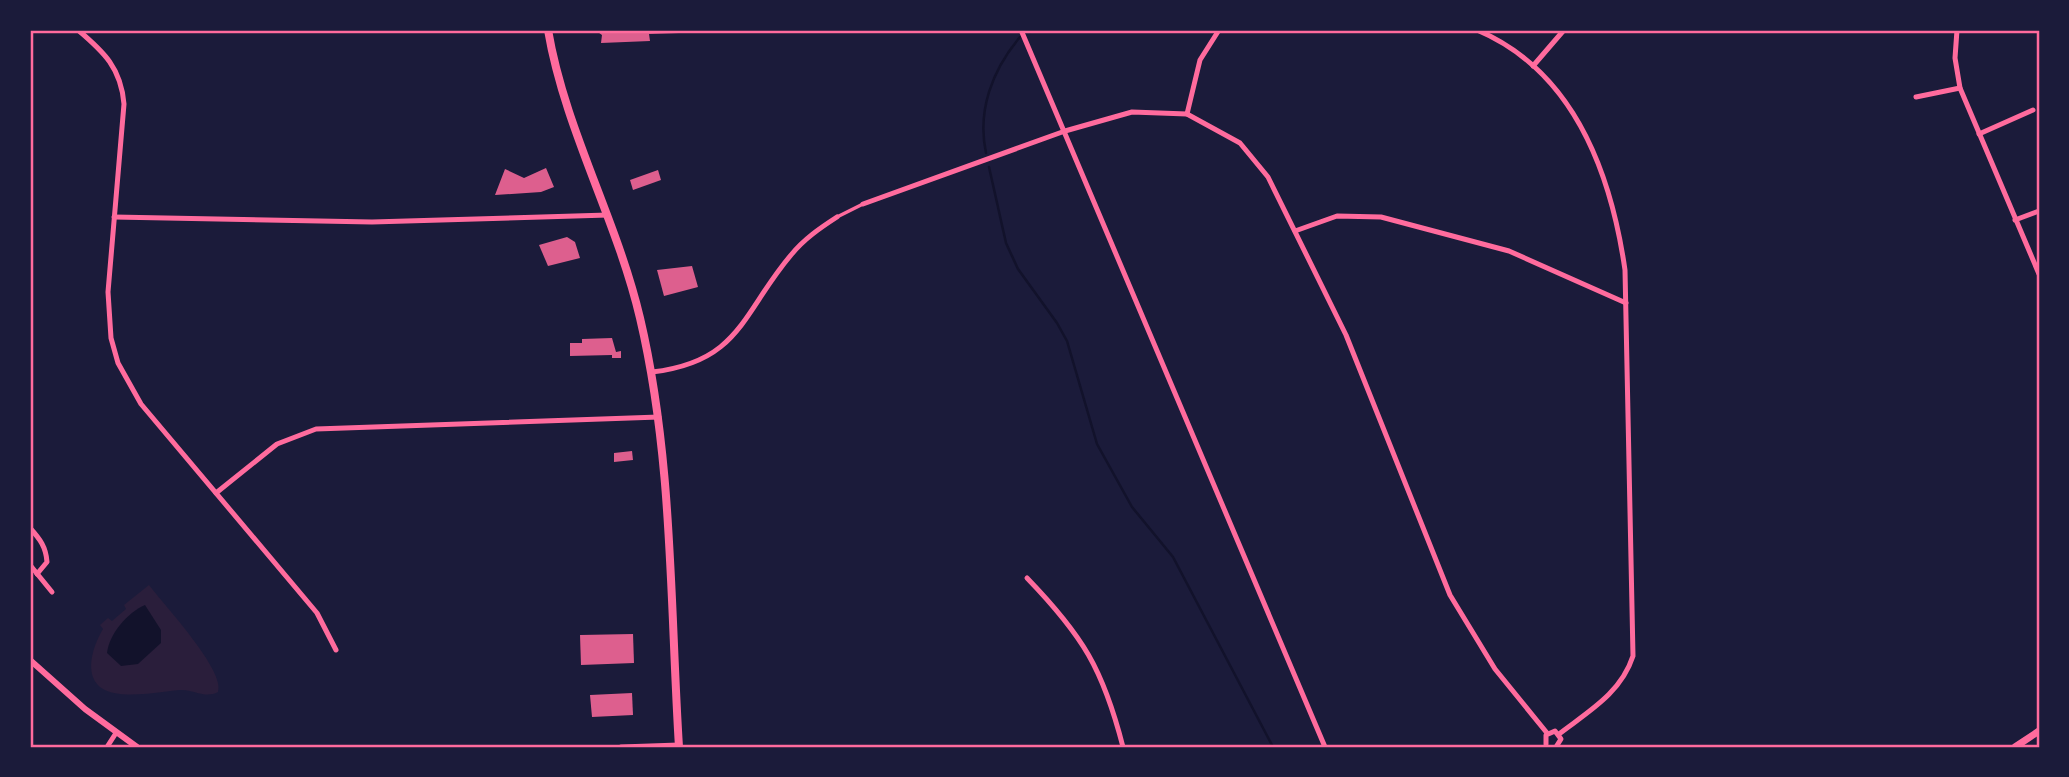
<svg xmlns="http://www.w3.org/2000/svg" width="2069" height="777" viewBox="0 0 2069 777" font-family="'Asap Condensed',sans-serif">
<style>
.green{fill:#2a1e3b}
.water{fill:#12122b}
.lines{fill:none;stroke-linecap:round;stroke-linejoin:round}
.stream{stroke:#12122b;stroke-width:2.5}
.building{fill:#dd5f8e}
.pedestrian{stroke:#ff6b9d;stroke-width:3.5}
.minor{stroke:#ff6b9d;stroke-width:5}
.tertiary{stroke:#ff6b9d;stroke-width:6}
.secondary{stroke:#ff6b9d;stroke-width:7}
.primary{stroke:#ff6b9d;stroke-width:8}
.neatline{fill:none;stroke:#ff6b9d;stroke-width:2.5}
</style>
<rect width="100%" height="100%" fill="#1b1b3a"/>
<path class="green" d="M149 585C164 605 226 671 218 692 204 699 194 689 180 690 160 692 134 697 114 693 80 686 91 649 103 629L100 625 108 618 112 621 126 609 124 605Z"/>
<path class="water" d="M145 605 161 630V643L138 664 121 666 107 653C109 634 128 612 145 605Z"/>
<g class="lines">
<g class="stream">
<path d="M1030 32 1032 30"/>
<path d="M986 153C977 111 992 70 1020 37"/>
<path d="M989 167 1006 243 1018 269 1057 323 1067 341 1097 444 1132 507 1173 557 1273 747"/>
</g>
</g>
<g class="building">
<path d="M595 30H679V33L649 34 650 41 601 43 602 35Z"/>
<path d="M546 168 554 187 541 192 495 195 505 169 524 178Z"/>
<path d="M658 170 661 180 633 190 630 180Z"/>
<path d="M567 237 575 242 580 258 548 266 539 245Z"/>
<path d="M692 266 698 287 664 296 657 270Z"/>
<path d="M612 338 616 352 621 351V358H612V355L570 356V343H582V339Z"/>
<path d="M632 451 633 460 614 462V453Z"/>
<path d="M633 634 634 663 581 665 580 635Z"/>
<path d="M632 693 633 715 592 717 590 695Z"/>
</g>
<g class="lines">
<path class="pedestrian" d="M837 217 863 204"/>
<g class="minor">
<path d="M78 30C104 52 121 68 124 104L108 292 111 338 118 363 141 404 317 613 336 650"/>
<path d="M1021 30 1325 747"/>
<path d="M1477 30C1574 71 1611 173 1625 270L1633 656C1621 693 1589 711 1559 734"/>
<path d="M1957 30 1955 58 1960 88 2039 274"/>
<path d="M1533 66 1564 30"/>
<path d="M1916 97 1960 88"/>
<path d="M1187 114 1200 60 1219 30"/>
<path d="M1979 134 2033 110"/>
<path d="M863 204 1065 131 1132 112 1187 114 1240 143 1268 177 1346 335 1450 595 1495 669 1547 733"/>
<path d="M114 217 372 222 608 215"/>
<path d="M2015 220 2039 211"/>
<path d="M1295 231 1337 216 1381 217 1509 251 1626 303"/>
<path d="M652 372C740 362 742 313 791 255 804 239 820 228 837 217"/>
<path d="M216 493 277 444 316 429 659 417"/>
<path d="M30 528C40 539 46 547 47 562L37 574"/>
<path d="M30 565 52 592"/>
<path d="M1027 578C1083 636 1103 669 1123 747"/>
<path d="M1546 744V735L1555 731 1561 739 1556 747"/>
<path d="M107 747 116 733"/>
<path d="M621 747 679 745"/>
</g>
<path class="tertiary" d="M30 660 85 709 137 747"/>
<path class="secondary" d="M2015 747 2039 731"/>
<path class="primary" d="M548 30C565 130 617 220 640 318 673 458 670 604 679 747"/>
</g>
<rect width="2069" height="777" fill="none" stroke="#1b1b3a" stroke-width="63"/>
<rect x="32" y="32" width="2006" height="714" class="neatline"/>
</svg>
